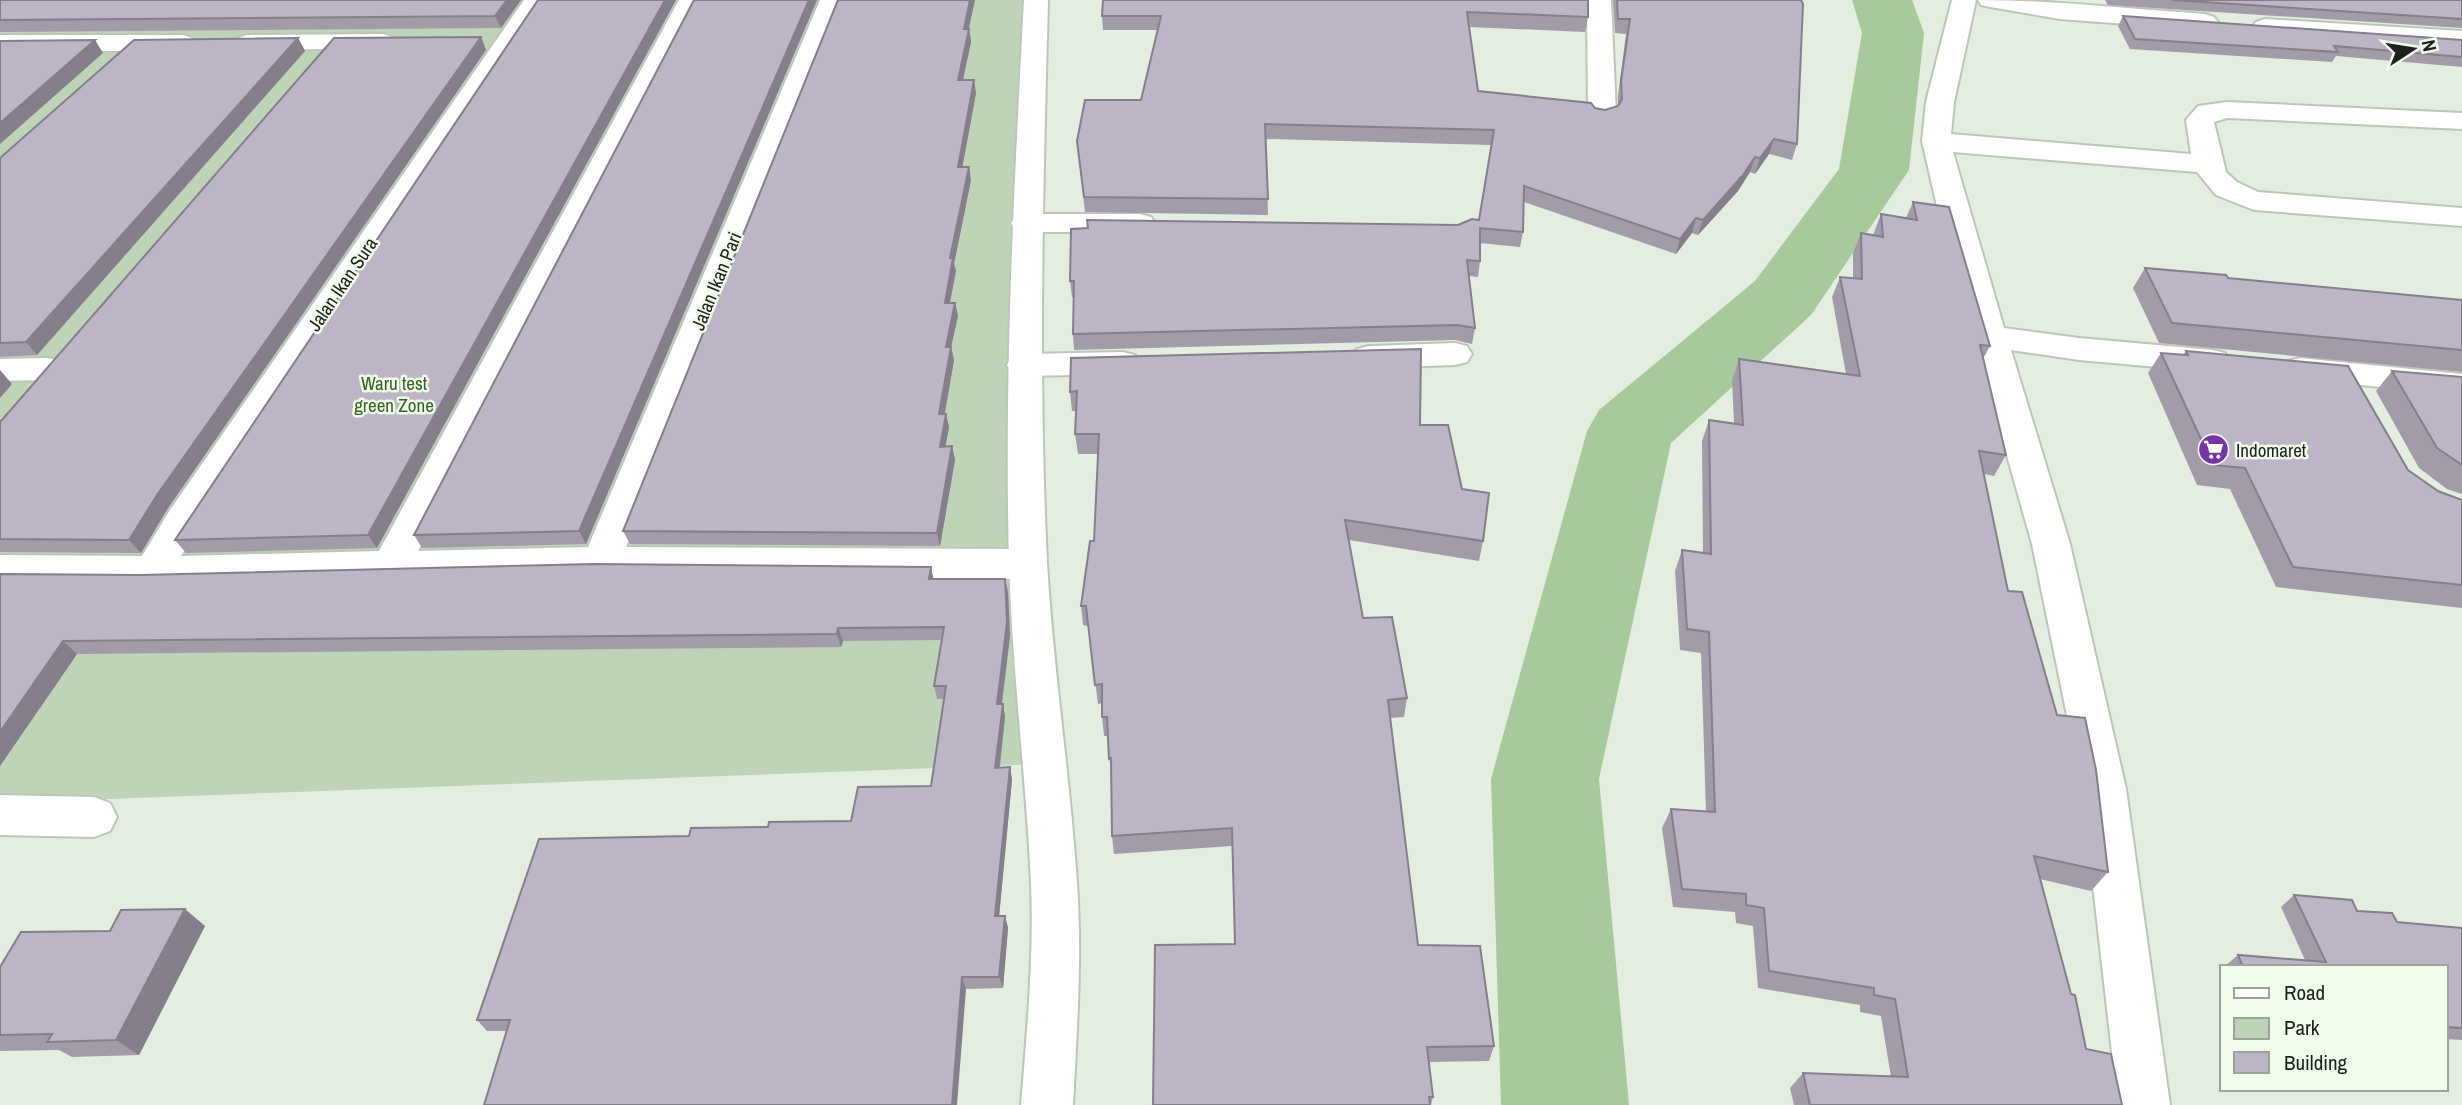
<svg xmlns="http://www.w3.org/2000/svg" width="2462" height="1105" viewBox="0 0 2462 1105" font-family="'Archivo Narrow',sans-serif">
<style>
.green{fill:#bed3b7}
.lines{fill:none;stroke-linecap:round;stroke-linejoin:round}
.river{fill:#a7c99c;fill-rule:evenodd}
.minor-casing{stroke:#bcc7b8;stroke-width:4}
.tertiary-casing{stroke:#bcc7b8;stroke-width:4}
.minor{fill:#fff;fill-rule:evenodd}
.tertiary{fill:#fff;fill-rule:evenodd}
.wall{fill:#a29ca9}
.shaded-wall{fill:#847f8a}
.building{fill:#bcb5c5;stroke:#847f8a;stroke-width:2}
.labels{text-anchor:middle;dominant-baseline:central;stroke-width:5;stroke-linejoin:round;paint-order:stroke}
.street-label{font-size:19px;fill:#1d211b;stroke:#f1fced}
.park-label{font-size:19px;fill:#366225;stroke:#f1fced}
.poi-label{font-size:19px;fill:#1d211b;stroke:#f1fced;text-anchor:start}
</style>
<rect width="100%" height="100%" fill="#e3eee0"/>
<path class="green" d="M0 0H1036L1043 764 0 803Z"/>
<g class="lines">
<path class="river" d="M1852 0H1912L1924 33 1909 170 1811 315 1671 443 1599 779 1629 1105H1501L1491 779 1587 431 1599 410 1755 281 1839 169 1862 33Z"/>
<defs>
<g id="minor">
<path d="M524 0H548L181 556 379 551 679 0H703L418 551 588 547 820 0H844L626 547 1028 549 1042 554 1047 564 1042 574 1028 579 601 575 153 586 0 585V555L142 556 170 510Z"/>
<path d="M1587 0H1611L1616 114 1612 120 1602 122 1592 120 1588 114Z"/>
<path d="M1952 0H1976L1954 102 1951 134 2191 154 2186 120 2198 106 2227 102 2462 113V129L2227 118 2214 122 2226 172 2237 182 2258 192 2462 208V226L2254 210 2216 195 2197 172 1953 152 2004 328 2079 338 2213 350 2225 353 2230 361 2225 369 2213 372 2079 360 2011 350 2070 544 2126 789 2170 1105H2118L2082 789 2032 544 1939 215 1922 141 1926 102Z"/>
<path d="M1978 0C2053 0 2129 9 2205 14L2214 17 2218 22 2214 27 2205 30 2060 19 1990 7 1981 5Z"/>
<path d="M2265 19 2462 31V47L2256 32 2252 27 2256 22Z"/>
<path d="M383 34 392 37 396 42 392 47 247 51 238 48 234 43 238 38 247 35Z"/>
<path d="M0 35H183L192 38 196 43 192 48 183 51H0Z"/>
<path d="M1026 214H1140L1151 217 1155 223 1151 229 1140 232H1026L1015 229 1011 223 1015 217Z"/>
<path d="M1455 343 1467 346 1472 354 1467 362 1455 365 1369 368 1357 365 1352 357 1357 349 1369 346Z"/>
<path d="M1123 352 1135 355 1140 363 1135 371 1123 374 1024 376 1012 373 1007 365 1012 357 1024 354Z"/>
<path d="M48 358 60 361 65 369 60 377 48 380 0 381V359Z"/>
<path d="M2300 358 2462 374V396L2288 377 2283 369 2288 361Z"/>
<path d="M0 795 94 797 110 803 117 817 110 831 94 837 0 835Z"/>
</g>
<path id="tertiary" d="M1024 0H1048C1043 187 1038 375 1047 562 1053 669 1070 775 1077 883 1082 957 1077 1031 1073 1105H1021C1027 1031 1034 957 1031 883 1026 776 1012 669 1009 561 1004 374 1014 187 1024 0Z"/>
</defs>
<use href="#minor" class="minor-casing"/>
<use href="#tertiary" class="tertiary-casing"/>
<use href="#minor" class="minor"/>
<use href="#tertiary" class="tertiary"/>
</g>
<g class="wall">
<path d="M0 0H521L501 28 0 32Z"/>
<path d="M538 0H676L377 548 186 553 175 540Z"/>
<path d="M694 0H817L586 544 422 548 414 535Z"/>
<path d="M838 0H975L968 29H969L971 42 963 80 976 93 962 167 971 180 954 264 956 271 950 303H955L958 316 951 347 954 360 945 414 949 427 945 446H952L955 460 940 546 630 544 623 531Z"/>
<path d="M1588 0V17L1585 32 1469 27 1478 91 1605 110 1618 106V95L1626 34 1615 33 1613 0H1801L1797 144 1792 160 1769 154 1755 174 1750 172 1738 191 1698 235 1692 233 1676 254 1524 202 1523 232 1520 247 1480 243V261L1478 277 1469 276 1475 328 1472 344 1455 340 1074 350 1073 334 1074 297H1072L1070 281 1458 225 1479 220 1491 145 1266 139 1268 215 1085 212 1077 141 1141 100 1157 30H1103L1102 16Z"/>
<path d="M2105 0H2462V28L2108 5Z"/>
<path d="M2123 16 2462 40V67L2336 56 2332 62 2130 49 2118 26Z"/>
<path d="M481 37 486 50 168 508 141 553 0 552V421Z"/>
<path d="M298 38 305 51 37 355 0 357V158Z"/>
<path d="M1913 202 1990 346 1983 359 2006 455 1994 476 1984 474 2008 591 2057 715 2108 872 2091 891 2040 879 2086 1049 2122 1105H1794L1790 1088 1803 1073 1891 1077 1881 1016 1860 1012V1005L1758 988 1753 926 1736 923 1735 912 1673 907 1662 828 1671 809 1706 812 1701 653 1680 650 1675 571 1682 550 1703 553 1702 441 1709 420 1734 423 1732 380 1739 359 1846 374 1832 297 1840 277 1853 278V253L1861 233 1873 235 1881 214 1906 218Z"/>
<path d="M2145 268 2228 278 2462 300V372L2159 343 2133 288Z"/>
<path d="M2186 351 2408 470 2438 491 2462 500V608L2276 587 2230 489 2197 485 2148 373 2161 353 2183 355Z"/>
<path d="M1071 358 1420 425 1462 489 1483 541 1479 561 1349 540 1363 618 1407 698 1404 717 1390 718 1418 945 1494 1046 1489 1061 1429 1062 1433 1097 1431 1105H1153L1235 944 1232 846 1114 854 1112 836 1111 777 1108 736H1104L1102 717V703L1098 704 1088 626 1083 625 1081 606 1094 541 1098 454H1078L1075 434 1076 411H1072L1070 392Z"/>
<path d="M2392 371 2462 377V494L2447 489 2419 468 2376 391Z"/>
<path d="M0 574 934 579H1005L1008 592 1010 636 1002 704H1003L1005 717 1000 767H1010L1012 780 999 916H1005L1008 928 1003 988 966 989 507 1031H487L477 1020 689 836 768 827 851 821 931 786 944 699H937L934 686 942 640 843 641 841 647 77 654 0 766Z"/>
<path d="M2294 895 2397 922 2462 928V1040L2446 1039V967H2225V966L2238 955 2305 960 2281 907Z"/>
<path d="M205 926 139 1055 72 1057 59 1050 0 1051V967Z"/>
</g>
<g class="shaded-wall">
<path d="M507 0H521L501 28 495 16Z"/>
<path d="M665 0H676L377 548 368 535Z"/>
<path d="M809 0H817L586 544 579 531Z"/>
<path d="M970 0H975L966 42 964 29Z"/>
<path d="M969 29 971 42 960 93 958 80Z"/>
<path d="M481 37 486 50 168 508 141 553 129 540 157 495Z"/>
<path d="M298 38 305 51 37 355 26 342Z"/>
<path d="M95 40 103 53 0 144V123Z"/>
<path d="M974 80 976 93 960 180 958 167Z"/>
<path d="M1774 139 1769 154 1755 174 1760 158Z"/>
<path d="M1755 157 1750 172 1738 191 1698 235 1703 220Z"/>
<path d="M969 167 971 180 954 264 956 271 947 316 945 303 950 258Z"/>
<path d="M1696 218 1692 233 1676 254 1680 239Z"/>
<path d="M955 303 958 316 951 347 954 360 942 427 939 414 946 347Z"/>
<path d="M0 370 12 384 0 398Z"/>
<path d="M946 414 949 427 943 460 940 447Z"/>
<path d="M952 446 955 460 940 546 937 533Z"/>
<path d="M931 567 934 581 929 579Z"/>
<path d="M1005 579 1008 592 1010 636 1000 717 997 704Z"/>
<path d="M838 628 843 641 841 647 837 634Z"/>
<path d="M63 641 77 654 0 766V732Z"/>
<path d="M1003 704 1005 717 998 780 995 768Z"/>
<path d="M1010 767 1012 780 998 928 995 916Z"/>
<path d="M185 909 205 926 139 1055 116 1040Z"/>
<path d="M1005 916 1008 928 1003 988 999 977Z"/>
<path d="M962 977 966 989 957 1105H952Z"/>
</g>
<g class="building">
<path d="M0 0H507L495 16 0 20Z"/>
<path d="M538 0H665L368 535 175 540Z"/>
<path d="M694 0H809L579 531 414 535Z"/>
<path d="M838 0H970L964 29H969L958 80H974L958 167H969L950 258H953L945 303H955L946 347H951L939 414H946L940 447 952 446 937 533 623 531Z"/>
<path d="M1103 0H1588V17L1467 12 1478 91 1591 103 1595 108 1605 110 1618 106 1622 99 1621 81 1630 19H1618L1617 0H1801L1803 4 1797 144 1774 139 1760 158 1755 157 1743 175 1703 220 1696 218 1680 239 1524 186 1523 232 1480 228V261L1467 260 1475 328 1457 325 1073 334 1074 281H1070L1071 229 1088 228 1087 220 1458 225 1472 219 1479 220 1494 130 1265 124 1268 199 1084 197 1077 141 1085 100H1141L1161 16H1102Z"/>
<path d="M2172 0H2462V19Z"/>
<path d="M2123 16 2462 40V57L2334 46 2338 52 2135 39Z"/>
<path d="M481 37 157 495 129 540 0 539V421L2 420 334 38Z"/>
<path d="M298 38 26 342 0 343V158L134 40Z"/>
<path d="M95 40 0 123V41Z"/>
<path d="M1913 202 1949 207 1990 346 1980 345 2006 455 1979 451 2008 591 2022 592 2057 715 2085 718 2096 770 2108 872 2034 856 2071 994 2075 995 2086 1049 2111 1054 2122 1105H1810L1803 1073 1908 1077 1895 999 1874 995V988L1769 971 1764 908 1746 905V894L1682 889 1671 809 1715 812 1709 632 1687 629 1682 550 1711 554 1709 420 1743 425 1739 359 1860 376 1840 277 1862 279 1861 233 1883 237 1881 214 1917 220Z"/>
<path d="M2145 268 2226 275 2228 278 2462 300V350L2172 323Z"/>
<path d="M1421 349 1420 425H1448L1462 489 1489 493 1483 541 1345 520 1363 618 1392 617 1407 698 1388 700 1418 945 1480 946 1494 1046 1427 1047 1433 1097H1429L1430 1105H1153L1155 945 1235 944 1232 828 1112 836 1111 758 1109 759 1107 717H1102V684L1095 685 1086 606H1081L1090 541H1094L1099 434H1075L1077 391 1070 392 1071 358Z"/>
<path d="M2186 351 2348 366 2408 470 2438 491 2462 500V585L2293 567 2245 468 2213 465 2161 353 2188 355Z"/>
<path d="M2392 371 2462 377V465L2437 448Z"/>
<path d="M594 564 931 567 929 579H1005L1007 622 997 704H1003L995 768 1010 767 995 916H1005L999 977H962L952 1105H484L510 1020H477L539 839 689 836 691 828 768 827 769 822 851 821 858 787 931 786 946 686H934L944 627 838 628 837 634 63 641 0 732V574L141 575Z"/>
<path d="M2294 895 2352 900 2357 911 2392 913 2397 922 2462 928V1028L2446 1027V967H2243L2238 955 2326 962Z"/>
<path d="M185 909 116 1040 47 1042 52 1034 0 1035V967L21 932 110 931 121 910Z"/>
</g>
<defs>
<symbol id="supermarket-disc" viewBox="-11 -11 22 22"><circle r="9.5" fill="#7535a9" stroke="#f1fced"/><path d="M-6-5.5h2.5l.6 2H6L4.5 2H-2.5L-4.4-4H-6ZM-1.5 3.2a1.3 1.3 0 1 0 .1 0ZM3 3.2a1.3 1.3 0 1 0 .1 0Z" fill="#fff"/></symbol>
</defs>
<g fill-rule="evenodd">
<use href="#supermarket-disc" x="2196" y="432" width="35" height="35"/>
</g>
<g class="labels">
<g class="street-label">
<text transform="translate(716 281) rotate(-68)">Jalan Ikan Pari</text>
<text transform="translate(342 284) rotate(-56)">Jalan Ikan Sura</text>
</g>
<g class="park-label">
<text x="394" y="383">Waru test<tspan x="394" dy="22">green Zone</tspan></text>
</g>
<g class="poi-label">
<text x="2236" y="450">Indomaret</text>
</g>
</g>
<rect x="2220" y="965" width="228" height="126" fill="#f1fced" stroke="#9ca499" stroke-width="2"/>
<rect x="2234" y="988" width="35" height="10" fill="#ffffff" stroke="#9ca499" stroke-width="2"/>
<text x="2284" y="1000" font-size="21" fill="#1d211b">Road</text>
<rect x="2234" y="1018" width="35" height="21" fill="#bed3b7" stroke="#9ca499" stroke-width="2"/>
<text x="2284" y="1035" font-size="21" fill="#1d211b">Park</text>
<rect x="2234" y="1052" width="35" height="21" fill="#bcb5c5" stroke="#9ca499" stroke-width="2"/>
<text x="2284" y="1070" font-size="21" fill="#1d211b">Building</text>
<g transform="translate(2413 49) rotate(78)" stroke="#f1fced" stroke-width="5" paint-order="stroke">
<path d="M0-5L12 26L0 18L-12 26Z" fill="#1d211b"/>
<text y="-10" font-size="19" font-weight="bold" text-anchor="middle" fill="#1d211b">N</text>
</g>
</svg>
